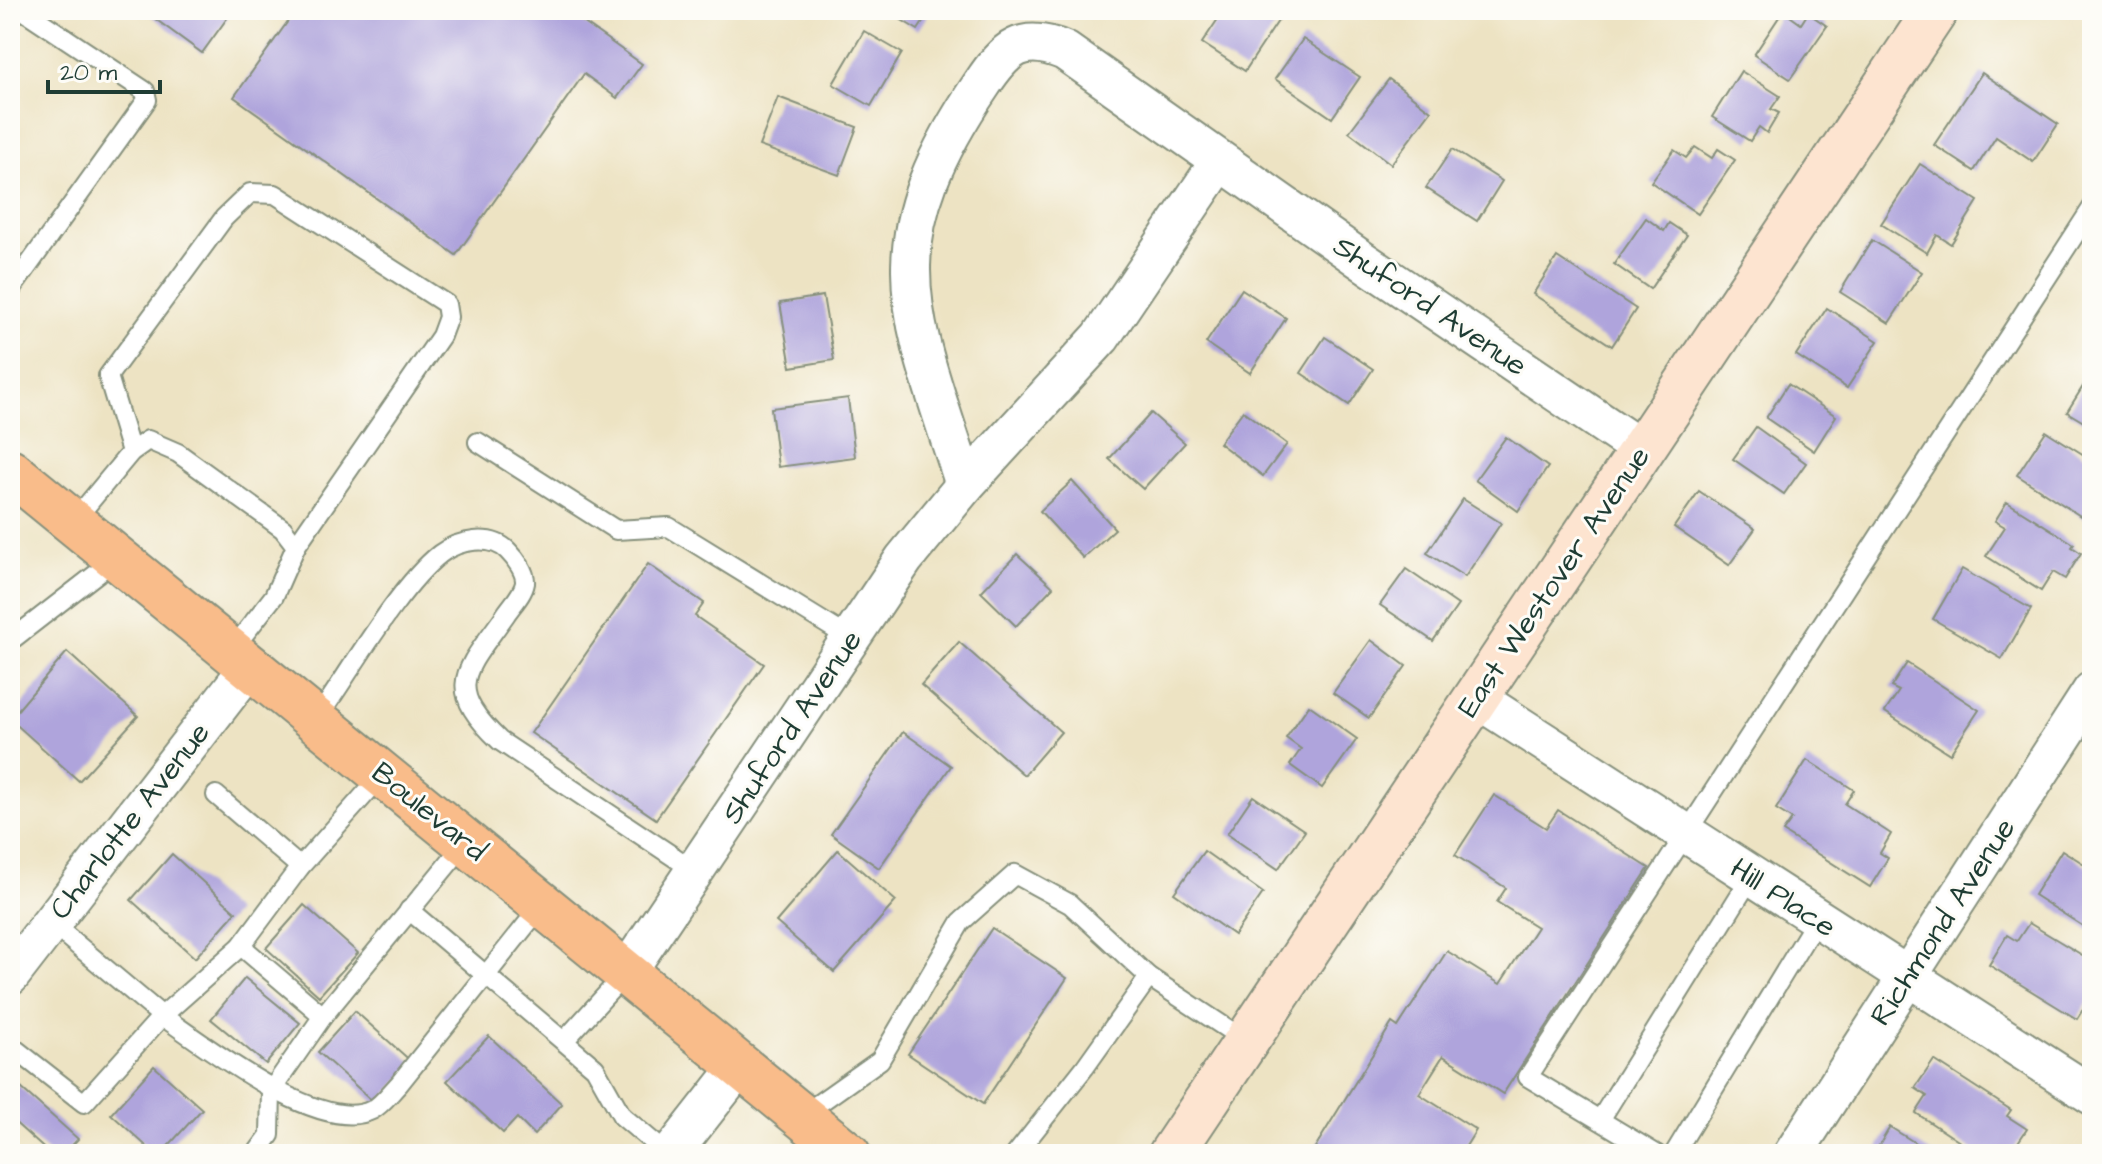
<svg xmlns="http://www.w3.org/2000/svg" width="2102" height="1164" viewBox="0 0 2102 1164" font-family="'Architects Daughter',sans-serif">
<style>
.building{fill:#afa4dc}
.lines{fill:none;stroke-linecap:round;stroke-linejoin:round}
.lane-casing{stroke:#86907c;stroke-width:22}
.street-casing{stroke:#86907c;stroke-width:42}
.secondary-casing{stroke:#86907c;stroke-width:48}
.primary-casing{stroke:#86907c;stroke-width:48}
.lane{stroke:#fff;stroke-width:18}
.street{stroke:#fff;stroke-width:38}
.secondary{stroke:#fde4d0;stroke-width:44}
.primary{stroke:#f9bc8a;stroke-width:44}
.labels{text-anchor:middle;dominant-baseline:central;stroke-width:6;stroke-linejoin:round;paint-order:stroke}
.street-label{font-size:30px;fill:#1f3d34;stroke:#fdfcf7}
</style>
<rect width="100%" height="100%" fill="#fdfcf7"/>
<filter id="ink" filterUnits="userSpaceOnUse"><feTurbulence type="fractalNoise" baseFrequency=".0125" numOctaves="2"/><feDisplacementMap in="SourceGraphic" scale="16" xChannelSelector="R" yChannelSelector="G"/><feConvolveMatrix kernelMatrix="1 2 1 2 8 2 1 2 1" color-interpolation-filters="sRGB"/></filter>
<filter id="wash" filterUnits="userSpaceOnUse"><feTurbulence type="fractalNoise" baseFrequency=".006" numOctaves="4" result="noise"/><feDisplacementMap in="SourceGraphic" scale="32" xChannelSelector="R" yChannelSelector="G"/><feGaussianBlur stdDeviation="1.8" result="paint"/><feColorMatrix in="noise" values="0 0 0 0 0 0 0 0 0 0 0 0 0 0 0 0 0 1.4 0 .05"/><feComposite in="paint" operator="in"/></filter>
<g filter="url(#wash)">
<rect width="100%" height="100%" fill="#ede3c3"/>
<g id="blocks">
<g class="building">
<path d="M143 10H233L202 53Z"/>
<path d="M296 10H566L642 64 617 98 584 74 456 255 234 97Z"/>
<path d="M885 10H931L918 30Z"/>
<path d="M1224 10H1275L1282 15 1245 71 1202 43Z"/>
<path d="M1783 11 1801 24 1808 13 1827 26 1790 79 1754 55Z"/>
<path d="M864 31 902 53 871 106 833 84Z"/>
<path d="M1303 39 1360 77 1332 118 1275 79Z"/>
<path d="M1741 71 1780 96 1771 109 1779 113 1767 133 1759 127 1750 141 1712 117Z"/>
<path d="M1982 73 2058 124 2033 162 1996 137 1974 171 1934 145Z"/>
<path d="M1389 79 1431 111 1391 164 1349 132Z"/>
<path d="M778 97 857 127 839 175 759 146Z"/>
<path d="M1695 147 1712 158 1718 149 1735 160 1698 214 1651 182 1674 150 1686 158Z"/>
<path d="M1452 149 1502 181 1477 221 1426 188Z"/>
<path d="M1920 164 1978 201 1951 244 1937 235 1927 253 1881 224Z"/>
<path d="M1646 218 1664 231 1669 223 1687 235 1650 289 1614 264Z"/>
<path d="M1872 240 1922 272 1889 323 1840 292Z"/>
<path d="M1557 257 1636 309 1612 346 1533 294Z"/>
<path d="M1242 289 1286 318 1250 373 1206 343Z"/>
<path d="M823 296 834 360 791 367 780 303Z"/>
<path d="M1827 308 1878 341 1847 388 1796 355Z"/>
<path d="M1325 337 1373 369 1349 405 1301 373Z"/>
<path d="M2092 372V427L2067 412Z"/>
<path d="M1788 384 1836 416 1814 451 1766 418Z"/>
<path d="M848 398 855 457 778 467 771 408Z"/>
<path d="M1243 411 1287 444 1263 476 1219 443Z"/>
<path d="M1151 413 1185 443 1143 489 1109 459Z"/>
<path d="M1756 427 1806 463 1784 494 1733 459Z"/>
<path d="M2046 431 2092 460V516L2088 521 2017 475Z"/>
<path d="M1506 437 1548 467 1518 511 1475 480Z"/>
<path d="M1072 481 1115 529 1083 558 1040 511Z"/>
<path d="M1699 491 1755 529 1729 565 1674 527Z"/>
<path d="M1463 499 1501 523 1465 577 1427 553Z"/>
<path d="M2007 502 2074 544 2072 547 2081 553 2065 579 2053 572 2041 591 1986 556 2005 527 1995 521Z"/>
<path d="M1017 554 1053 587 1016 626 981 592Z"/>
<path d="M648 564 704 603 695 616 764 664 656 819 531 733Z"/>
<path d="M1406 569 1458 605 1433 641 1380 605Z"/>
<path d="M1962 569 2031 609 2002 659 1933 619Z"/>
<path d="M1371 640 1406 666 1369 718 1333 693Z"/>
<path d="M959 642 1061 732 1024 775 921 685Z"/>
<path d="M67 652 138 716 79 781 10 719Z"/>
<path d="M1907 663 1979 710 1950 754 1885 712 1899 691 1891 687Z"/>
<path d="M1309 705 1357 739 1322 788 1290 765 1301 749 1286 738Z"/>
<path d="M903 732 951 766 879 868 831 834Z"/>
<path d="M1807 760 1854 790 1845 804 1891 834 1880 853 1888 858 1870 887 1783 832 1792 819 1776 809Z"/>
<path d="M1494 795 1546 828 1558 810 1649 868 1503 1094 1443 1056 1419 1094 1476 1130 1461 1154H1311L1392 1023 1398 1027 1447 951 1500 984 1537 927 1497 902 1506 888 1455 855Z"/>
<path d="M1253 796 1305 831 1278 869 1227 834Z"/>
<path d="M838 850 896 901 834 972 776 922Z"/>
<path d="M2062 850 2092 869V932L2034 895Z"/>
<path d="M1204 851 1263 893 1234 935 1174 893Z"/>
<path d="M172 854 236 912 195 958 131 900Z"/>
<path d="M304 905 358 953 319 996 266 948Z"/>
<path d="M2029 923 2092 961V995L2077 1019 1989 965 2007 935 2017 941Z"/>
<path d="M992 928 1067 978 983 1104 908 1054Z"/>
<path d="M245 978 300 1023 266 1064 211 1019Z"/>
<path d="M355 1011 414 1064 377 1105 318 1052Z"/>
<path d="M489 1036 562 1104 534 1135 517 1118 503 1133 447 1081Z"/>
<path d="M1934 1060 2011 1110 2007 1116 2027 1129 2010 1154H1978L1916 1113 1927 1096 1915 1088Z"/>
<path d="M154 1066 202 1109 161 1154H155L111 1114Z"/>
<path d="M10 1078 78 1139 64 1154H50L10 1118Z"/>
<path d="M1890 1127 1933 1154H1874Z"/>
</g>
</g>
</g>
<g filter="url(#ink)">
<use href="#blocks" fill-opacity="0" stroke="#86907c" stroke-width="2"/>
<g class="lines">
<defs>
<g id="lane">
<path d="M10 291 147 100 145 91 23 10"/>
<path d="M478 442 616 530 669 527 851 639"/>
<path d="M131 452 108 376 224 218 250 193 275 194 446 304 448 317 441 336 296 546"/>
<path d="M73 522 131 452 148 440 178 453 283 529 296 546 274 596 231 651"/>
<path d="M10 641 117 558"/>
<path d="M316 720C349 674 398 587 440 554 458 540 491 534 508 551 515 558 526 572 525 583 523 594 512 605 506 614 466 671 442 686 500 741L695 871"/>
<path d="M216 795 300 867"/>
<path d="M409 910 595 1068 622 1116 667 1154"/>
<path d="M51 923 162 1016 241 946 300 867 383 774"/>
<path d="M241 946 323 1016"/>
<path d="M564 1041 626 973"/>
<path d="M10 1045 84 1103 162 1016C205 1045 320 1136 372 1110 382 1105 391 1092 399 1084L542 905"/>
<path d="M801 1116 880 1060 961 922 1015 874 1070 904 1149 977 1246 1041"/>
<path d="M1600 1120 1751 877"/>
<path d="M256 1154 270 1135 271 1091 323 1016 466 842"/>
<path d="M1016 1154 1085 1067 1149 977"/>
<path d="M1656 1154 1528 1077 2092 208"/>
<path d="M1674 1154 1817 919"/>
</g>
<g id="street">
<path d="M965 485C910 314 871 247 982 84 1006 48 1022 33 1065 51L1360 259 1642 450"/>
<path d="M1476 698 2092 1095"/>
<path d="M626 973 904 559 965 485 1101 337 1220 161"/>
<path d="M10 976 250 666"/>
<path d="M671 1154 740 1066"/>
<path d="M1793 1154 2092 691"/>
</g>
<path id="secondary" d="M1171 1154 1936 10"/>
<path id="primary" d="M10 471 848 1154"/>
</defs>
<use href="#lane" class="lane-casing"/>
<use href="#street" class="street-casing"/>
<use href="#secondary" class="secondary-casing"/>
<use href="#primary" class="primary-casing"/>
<use href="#lane" class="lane"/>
<use href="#street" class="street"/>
<use href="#secondary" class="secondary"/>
<use href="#primary" class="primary"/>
</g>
</g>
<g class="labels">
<g class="street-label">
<text transform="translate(1430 306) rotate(34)">Shuford Avenue</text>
<text transform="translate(1554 582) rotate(-56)">East Westover Avenue</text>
<text transform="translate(792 727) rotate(-56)">Shuford Avenue</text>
<text transform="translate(429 812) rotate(39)">Boulevard</text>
<text transform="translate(130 821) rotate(-52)">Charlotte Avenue</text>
<text transform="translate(1783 898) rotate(33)">Hill Place</text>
<text transform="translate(1943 922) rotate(-57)">Richmond Avenue</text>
</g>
</g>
<rect width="2102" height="1164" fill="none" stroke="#fdfcf7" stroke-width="40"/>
<path d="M48 80v12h112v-12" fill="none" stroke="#1f3d34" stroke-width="4"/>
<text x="60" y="80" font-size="24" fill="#1f3d34" stroke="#fdfcf7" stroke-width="6" paint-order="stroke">20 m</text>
</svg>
